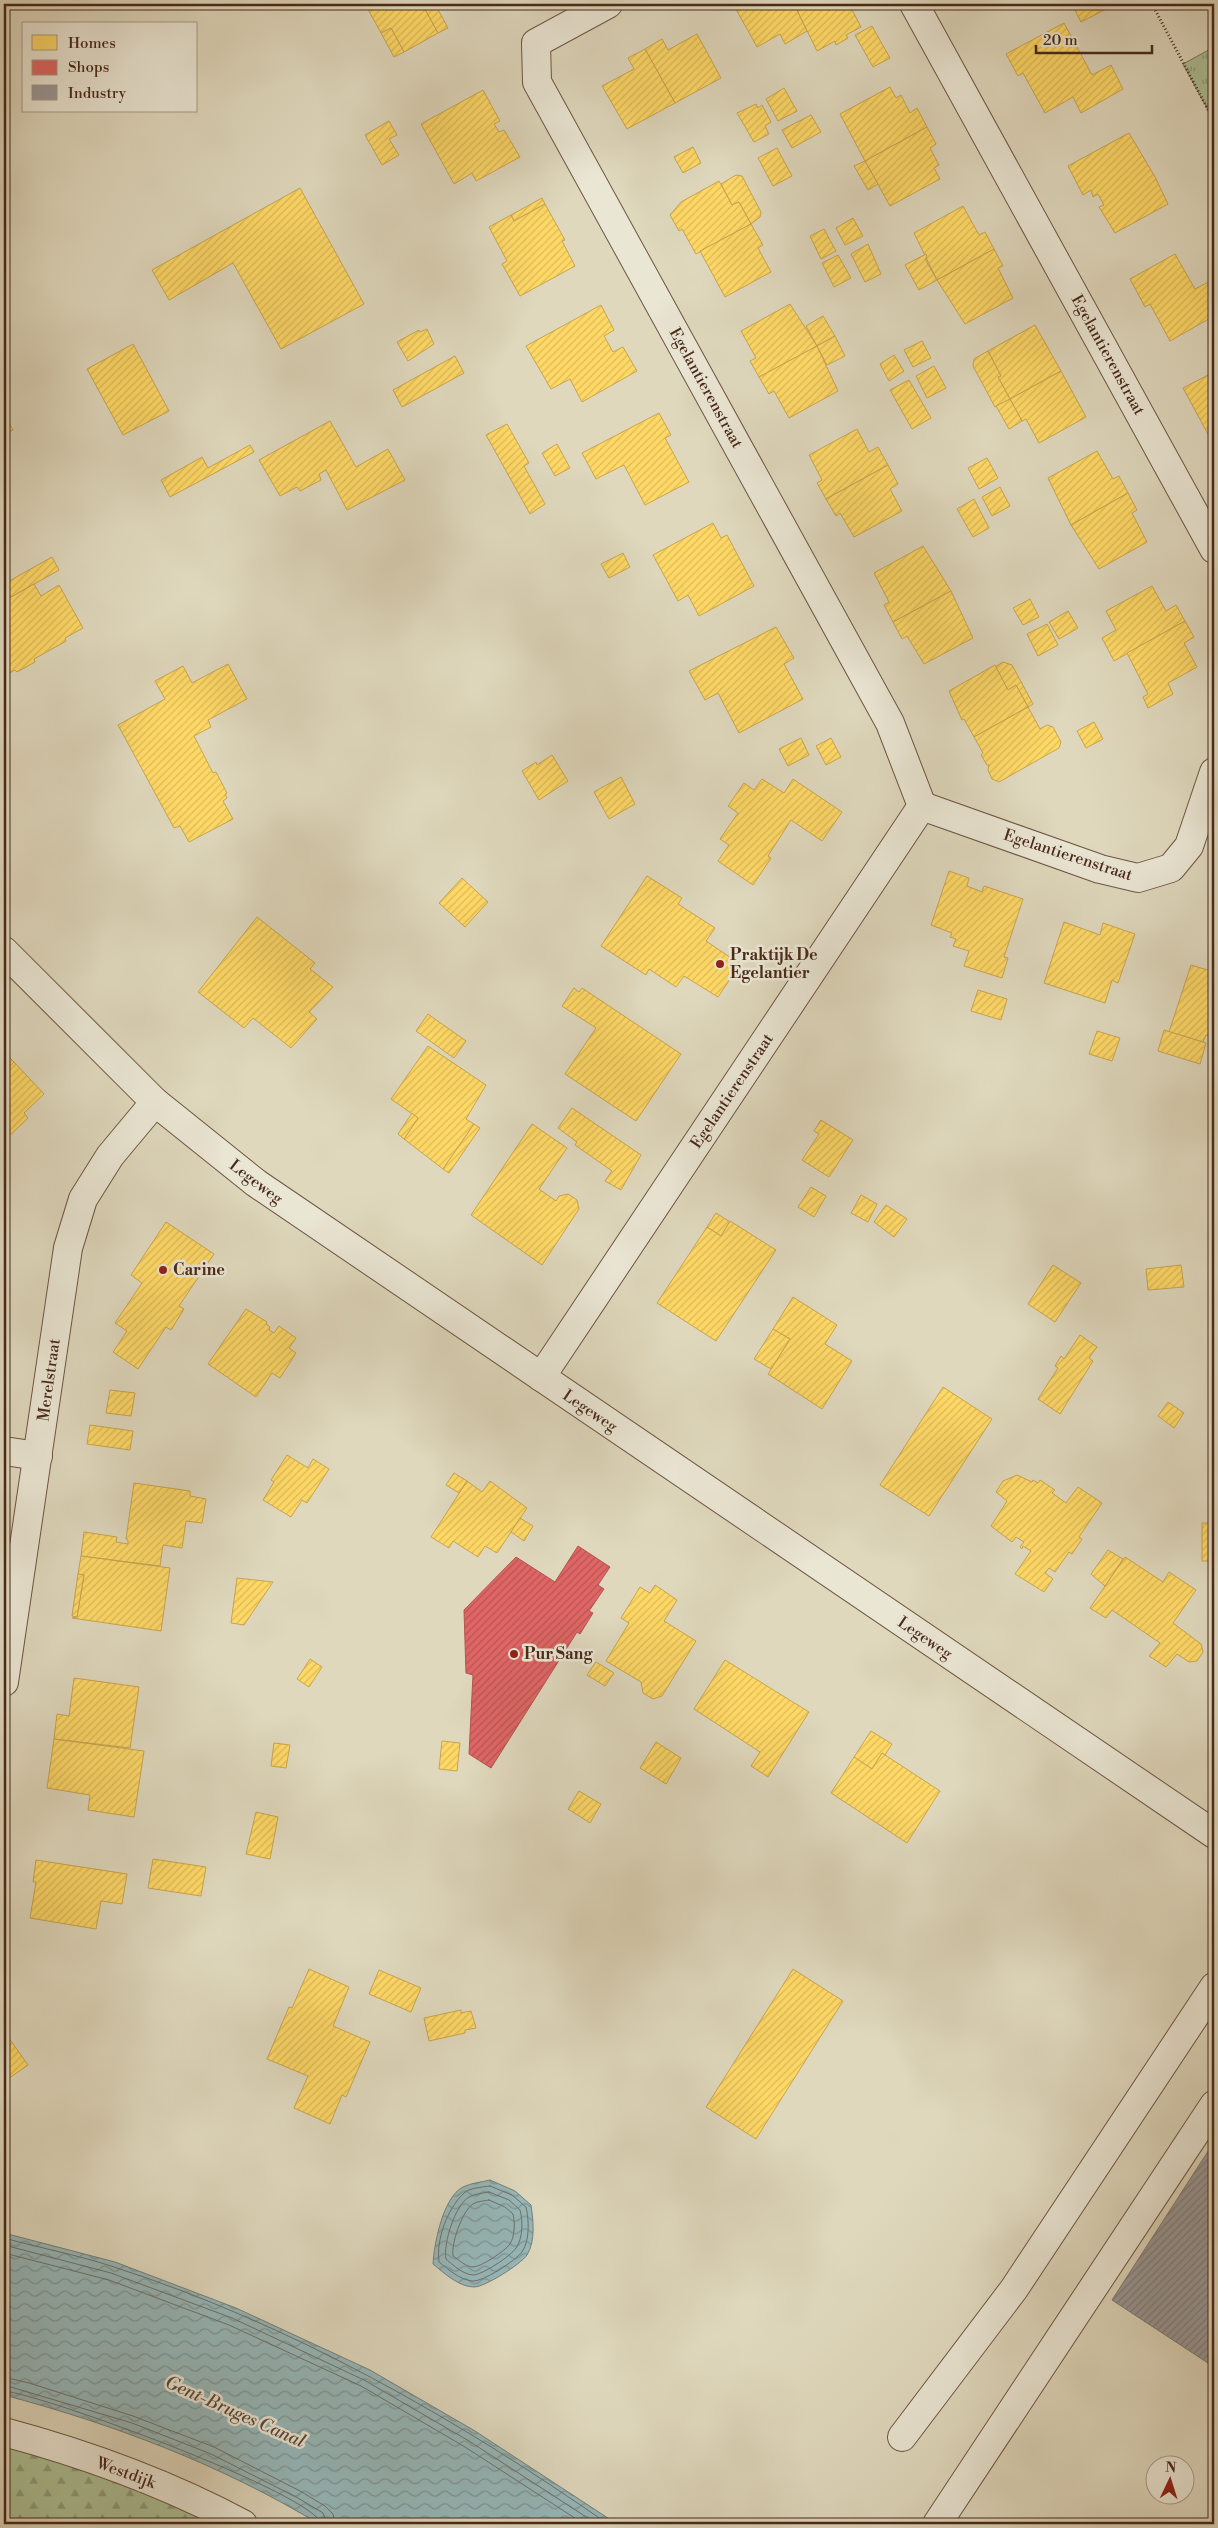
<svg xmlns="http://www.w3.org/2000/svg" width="1218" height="2528" viewBox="0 0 1218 2528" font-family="'Libre Bodoni',serif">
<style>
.grass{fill:url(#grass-tufts);stroke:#7a7458}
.forest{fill:url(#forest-firs);stroke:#7a7458}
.water{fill:url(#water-waves);stroke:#777f7a}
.homes{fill:url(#homes-hatch);stroke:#c8a44f}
.shops{fill:url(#shops-hatch);stroke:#b3544f}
.industry{fill:url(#industry-hatch);stroke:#817773}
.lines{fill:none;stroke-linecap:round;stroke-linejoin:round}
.shore{stroke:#70706a;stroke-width:1}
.minor-casing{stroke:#6e5543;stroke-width:30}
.path{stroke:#49291a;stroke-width:3;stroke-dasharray:1 2.5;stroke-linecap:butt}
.minor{stroke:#eae6d4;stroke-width:28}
.poi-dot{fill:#8f2418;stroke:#eae6d4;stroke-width:2}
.labels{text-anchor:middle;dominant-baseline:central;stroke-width:5;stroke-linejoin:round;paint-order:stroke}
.street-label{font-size:16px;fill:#49291a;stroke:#eae6d4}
.poi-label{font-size:16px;font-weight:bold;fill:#49291a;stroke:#eae6d4;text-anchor:start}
.water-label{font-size:18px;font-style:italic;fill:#58463a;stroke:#eae6d4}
</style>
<defs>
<pattern id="grass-tufts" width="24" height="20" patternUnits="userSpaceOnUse" patternTransform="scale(1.25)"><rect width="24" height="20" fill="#acc095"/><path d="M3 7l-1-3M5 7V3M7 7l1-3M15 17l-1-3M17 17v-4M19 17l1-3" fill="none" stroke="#8e9c79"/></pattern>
<pattern id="forest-firs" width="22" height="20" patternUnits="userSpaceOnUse" patternTransform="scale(1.25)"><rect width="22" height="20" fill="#acc095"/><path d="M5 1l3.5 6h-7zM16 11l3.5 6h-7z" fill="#8e9c79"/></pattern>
<pattern id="water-waves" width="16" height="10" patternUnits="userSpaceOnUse" patternTransform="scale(1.25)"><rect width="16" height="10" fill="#96b8ba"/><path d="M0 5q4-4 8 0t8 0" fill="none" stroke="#7c9696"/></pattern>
<pattern id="homes-hatch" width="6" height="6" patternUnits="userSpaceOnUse" patternTransform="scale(1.25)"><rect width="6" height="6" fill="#ffd966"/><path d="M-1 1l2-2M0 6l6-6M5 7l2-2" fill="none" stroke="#dcba58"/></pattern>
<pattern id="shops-hatch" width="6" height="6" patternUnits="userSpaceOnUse" patternTransform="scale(1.25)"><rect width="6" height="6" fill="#e06666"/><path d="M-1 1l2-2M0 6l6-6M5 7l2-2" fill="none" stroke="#b85453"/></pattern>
<pattern id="industry-hatch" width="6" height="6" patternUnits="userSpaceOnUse" patternTransform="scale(1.25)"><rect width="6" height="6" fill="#999"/><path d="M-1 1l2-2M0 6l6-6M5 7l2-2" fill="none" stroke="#7f7d7c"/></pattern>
</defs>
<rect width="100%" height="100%" fill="#dfd8bd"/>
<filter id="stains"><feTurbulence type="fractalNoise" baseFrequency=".004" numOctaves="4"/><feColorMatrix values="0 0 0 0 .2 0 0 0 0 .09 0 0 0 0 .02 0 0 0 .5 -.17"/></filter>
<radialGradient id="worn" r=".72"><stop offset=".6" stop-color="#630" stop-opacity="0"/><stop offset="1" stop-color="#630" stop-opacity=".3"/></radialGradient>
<path class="grass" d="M1214 47V121L1183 64Z"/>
<path class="forest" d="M4 2443 112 2478 219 2524H4Z"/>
<g class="water">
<path d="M490 2180 515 2191 531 2205C533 2220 536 2240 527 2255 521 2264 485 2287 474 2287 459 2287 444 2273 433 2264 434 2244 443 2197 463 2187 471 2183 482 2182 490 2180Z"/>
<path d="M4 2233 115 2262 236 2308 370 2370 475 2431 617 2524H319C222 2465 113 2424 4 2395Z"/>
</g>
<g class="homes">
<path d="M365 4H434L425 9 438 33 404 52 391 28 381 33Z"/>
<path d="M435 4 448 28 438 33 425 9Z"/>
<path d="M733 4H794L807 31 785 44 780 34 757 47Z"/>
<path d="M794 4H849L861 27 846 35 848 38 836 45 835 41 817 51Z"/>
<path d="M1072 4H1116L1081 22Z"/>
<path d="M1064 23 1092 75 1111 65 1123 89 1081 113 1073 97 1045 113 1023 73 1018 76 1006 54Z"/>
<path d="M872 26 890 58 873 67 855 35Z"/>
<path d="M391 28 404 52 394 57 381 33Z"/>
<path d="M697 34 721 78 675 103 645 49 662 39 668 50Z"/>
<path d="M645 49 675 103 627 129 602 86 634 69 628 58Z"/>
<path d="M890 87 896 98 901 95 910 113 917 108 927 127 865 161 840 114Z"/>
<path d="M784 88 797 111 778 121 766 99Z"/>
<path d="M483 90 500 121 494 124 499 132 504 130 520 157 476 181 472 173 454 184 421 124Z"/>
<path d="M756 104 758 108 762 105 771 122 765 126 769 134 754 142 737 113Z"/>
<path d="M811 115 821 132 792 148 782 130Z"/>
<path d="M389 121 397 135 389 139 399 155 382 165 365 135Z"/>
<path d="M927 127 936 144 930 148 939 165 934 168 940 179 890 206 865 161Z"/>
<path d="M1129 133 1155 177 1168 204 1115 233 1099 207 1104 205 1098 194 1093 197 1091 190 1083 195 1068 166Z"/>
<path d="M693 147 701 163 683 173 674 157Z"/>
<path d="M777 148 792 176 773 186 758 158Z"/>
<path d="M865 161 878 184 868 190 854 166Z"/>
<path d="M736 175 742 176 761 212 760 217 751 224 739 202 732 205 721 184Z"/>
<path d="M719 181 732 205 739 202 751 224 696 254 682 229 679 231 670 215 681 202Z"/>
<path d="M300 188 364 304 281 349 233 263 169 300 152 270Z"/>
<path d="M542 198 545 204 514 221 511 215Z"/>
<path d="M545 204 565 240 562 241 575 266 520 296 502 264 507 261 489 227 511 215 514 221Z"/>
<path d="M963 206 979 235 985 232 994 249 937 280 914 233Z"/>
<path d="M853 218 863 236 845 245 836 228Z"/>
<path d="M751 224 763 245 758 248 771 272 725 297 700 251Z"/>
<path d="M824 229 836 251 821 259 810 236Z"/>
<path d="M868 244 881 274 865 282 851 254Z"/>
<path d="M994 249 1003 266 998 268 1013 298 965 324 937 280Z"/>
<path d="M926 254 927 257 925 259 937 280 919 290 905 265Z"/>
<path d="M1175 254 1195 289 1214 279V316L1170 341 1150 304 1145 307 1130 279Z"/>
<path d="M838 255 851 278 834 287 822 263Z"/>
<path d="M790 304 817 346 759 377 750 361 756 358 741 331Z"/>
<path d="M601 305 614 330 604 336 613 352 623 347 637 371 582 402 570 379 551 389 526 346Z"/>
<path d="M823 316 835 336 817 346 806 326Z"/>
<path d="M1035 325 1061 371 1010 399 998 377 1001 376 988 351Z"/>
<path d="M427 329 434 344 408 361 397 342 419 330 420 332Z"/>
<path d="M835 336 845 356 827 365 817 346Z"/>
<path d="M922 341 931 358 913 367 904 350Z"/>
<path d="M133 344 169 411 123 435 87 369Z"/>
<path d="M817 346 838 391 789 418 774 391 769 394 759 377Z"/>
<path d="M988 351 1001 376 998 377 1010 399 995 407 973 366 974 359Z"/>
<path d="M894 355 904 371 889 381 880 364Z"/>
<path d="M455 356 464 373 402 407 393 390Z"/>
<path d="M934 366 946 388 927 398 916 376Z"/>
<path d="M1061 371 1086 417 1039 443 1026 419 1022 421 1010 399Z"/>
<path d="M1214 372V445L1183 388Z"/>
<path d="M909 380 931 418 912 429 890 390Z"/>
<path d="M1010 399 1022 421 1009 429 996 406Z"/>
<path d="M659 413 671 435 665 438 689 482 645 505 624 465 596 479 582 453Z"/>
<path d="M4 414 13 430 4 434Z"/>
<path d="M330 421 356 467 388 449 405 480 347 510 326 470 319 474 321 480 300 491 297 487 280 496 259 460Z"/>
<path d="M507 424 529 463 524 466 545 504 530 514 486 435Z"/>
<path d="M857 429 869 452 878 447 888 465 826 499 817 483 822 480 809 455Z"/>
<path d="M557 444 570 468 555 476 542 453Z"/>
<path d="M250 445 254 452 170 497 161 480 202 457 208 468Z"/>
<path d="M1097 451 1113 479 1119 476 1128 493 1071 525 1048 478Z"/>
<path d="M987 458 998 478 979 489 968 468Z"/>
<path d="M888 465 898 484 890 489 902 511 854 537 840 513 836 516 826 499Z"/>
<path d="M1000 487 1010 506 992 516 982 497Z"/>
<path d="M1128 493 1137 510 1132 513 1147 542 1099 569 1071 525Z"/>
<path d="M974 499 989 528 973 537 957 509Z"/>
<path d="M713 523 721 538 727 535 754 586 699 616 688 595 678 601 653 555Z"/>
<path d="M923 546 951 591 893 622 884 605 889 602 874 573Z"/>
<path d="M623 553 630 567 609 578 601 564Z"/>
<path d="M52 557 59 570 4 601V584Z"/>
<path d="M34 584 41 596 59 585 83 628 65 638 66 641 34 659 35 662 17 672 15 670 4 676V601Z"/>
<path d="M1152 586 1166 611 1176 605 1185 621 1114 661 1102 638 1116 630 1106 611Z"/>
<path d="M951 591 973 638 924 664 907 636 902 639 893 622Z"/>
<path d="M1030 599 1039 617 1023 625 1013 608Z"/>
<path d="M1068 611 1078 628 1059 639 1049 622Z"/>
<path d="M1185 621 1194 637 1184 643 1197 667 1168 683 1173 694 1148 708 1143 697 1148 694 1127 653Z"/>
<path d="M1047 624 1058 645 1038 656 1027 634Z"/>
<path d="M776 627 794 658 784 664 803 699 739 733 718 693 705 700 689 671Z"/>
<path d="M1003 662 1012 665 1033 704 1028 707 1016 685 1008 690 995 667Z"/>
<path d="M228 664 247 699 208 720 211 727 194 736 213 773 216 772 227 793 225 794 227 798 223 801 233 819 189 842 180 826 174 828 118 725 165 699 155 681 183 666 192 683Z"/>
<path d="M995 665 1008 690 1016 685 1028 707 974 737 964 719 962 720 949 691Z"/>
<path d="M1028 707 1040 729 1047 725 1053 727 1061 742 1059 748 999 782 992 779 988 770 989 765H987L981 755 983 753 974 737Z"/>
<path d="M1094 722 1103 739 1086 748 1077 731Z"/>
<path d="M801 738 809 755 788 766 779 749Z"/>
<path d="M831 738 841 757 826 765 816 746Z"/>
<path d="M552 755 568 781 539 800 522 771 536 762 537 765Z"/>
<path d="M621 777 635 804 609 819 594 792Z"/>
<path d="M762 779 784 793 793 779 842 812 822 841 791 820 768 856 771 858 753 885 718 861 729 845 720 839 738 813 728 806 744 783 754 790Z"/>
<path d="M949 871 969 878 967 886 982 892 984 886 1023 899 1004 957 1008 958 1002 978 964 966 969 951 953 946 956 939 950 937 952 933 931 925Z"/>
<path d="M647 876 682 898 678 904 715 928 706 941 740 964 718 997 684 976 676 987 649 969 646 975 601 946Z"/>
<path d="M462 878 488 902 465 927 439 903Z"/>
<path d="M257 917 315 963 310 969 333 987 309 1012 317 1019 291 1048 253 1018 244 1028 198 992Z"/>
<path d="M1064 922 1100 935 1103 923 1135 934 1118 983 1112 980 1105 1003 1044 983Z"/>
<path d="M1191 965 1214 972V1037L1206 1035 1203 1042 1169 1032Z"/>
<path d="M574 988 579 992 582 988 681 1054 636 1121 565 1074 596 1028 562 1006Z"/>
<path d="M978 990 1007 999 1001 1020 971 1011Z"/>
<path d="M428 1014 466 1041 454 1058 416 1031Z"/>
<path d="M1164 1030 1206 1043 1200 1064 1158 1051Z"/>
<path d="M1097 1031 1120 1038 1112 1061 1089 1054Z"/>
<path d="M428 1046 486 1085 466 1119 474 1124 443 1169 404 1139 418 1118 391 1099Z"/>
<path d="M4 1052 14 1062 4 1072Z"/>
<path d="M14 1062 44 1094 24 1113 28 1118 4 1141V1072Z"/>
<path d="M572 1108 641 1155 621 1190 605 1181 612 1171 575 1145 577 1142 558 1128Z"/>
<path d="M412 1113 418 1118 404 1139 398 1134Z"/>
<path d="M821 1120 853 1140 829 1177 802 1160 819 1134 814 1131Z"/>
<path d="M474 1124 480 1128 449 1173 443 1169Z"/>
<path d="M532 1124 567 1148 539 1189 556 1201 559 1196 568 1194 577 1200 579 1209 542 1265 471 1215Z"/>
<path d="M811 1187 826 1196 814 1217 798 1207Z"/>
<path d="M861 1195 877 1204 868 1222 851 1213Z"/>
<path d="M886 1205 907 1219 894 1237 874 1222Z"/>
<path d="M716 1213 730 1222 721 1236 707 1227Z"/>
<path d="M730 1221 776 1250 716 1341 657 1303 707 1227 721 1236Z"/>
<path d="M166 1222 214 1254 179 1306 184 1309 171 1330 166 1327 138 1369 113 1352 127 1331 115 1323 142 1283 131 1275Z"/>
<path d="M1053 1265 1081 1283 1055 1322 1028 1304Z"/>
<path d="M1181 1265 1184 1287 1148 1290 1146 1269Z"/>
<path d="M793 1297 837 1325 825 1344 852 1361 822 1409 768 1374 790 1339 773 1329Z"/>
<path d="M246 1309 267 1322 266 1324 270 1327 269 1330 274 1333 279 1326 296 1338 289 1348 296 1353 280 1378 272 1373 256 1397 208 1364Z"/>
<path d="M773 1329 790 1339 771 1369 754 1359Z"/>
<path d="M1080 1335 1097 1347 1089 1358 1093 1361 1060 1414 1038 1399 1058 1368 1055 1366 1061 1356 1064 1359Z"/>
<path d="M943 1387 992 1419 929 1516 880 1485Z"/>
<path d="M110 1390 135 1393 131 1416 106 1413Z"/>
<path d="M1168 1402 1184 1413 1174 1428 1158 1416Z"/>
<path d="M90 1425 133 1431 130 1450 87 1444Z"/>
<path d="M287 1455 308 1468 313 1459 329 1469 307 1503 302 1500 291 1517 263 1500 274 1482 271 1480Z"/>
<path d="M454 1473 467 1481 459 1493 446 1485Z"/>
<path d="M1017 1475 1032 1482 1033 1480 1038 1483 1040 1480 1055 1490 1052 1493 1066 1503 1078 1487 1102 1503 1079 1537 1082 1539 1072 1554 1069 1552 1055 1572 1049 1568 1045 1573 1053 1579 1044 1592 1015 1574 1031 1551 1023 1546 1022 1549 1020 1547 1024 1542 1016 1537 1012 1542 991 1526 1007 1501 996 1492 1003 1481Z"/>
<path d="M467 1481 482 1492 490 1481 527 1508 497 1553 485 1546 478 1557 453 1541 449 1548 431 1537Z"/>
<path d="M134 1483 190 1491V1496L206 1499 202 1523 186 1521 182 1548 163 1545 160 1566 81 1556 84 1532 117 1537 116 1542 128 1544V1540L126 1539Z"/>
<path d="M520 1518 533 1526 524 1541 511 1532Z"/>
<rect x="1202" y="1523" width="12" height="38"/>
<path d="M1108 1550 1123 1559 1105 1586 1091 1574Z"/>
<path d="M81 1556 170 1568 161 1631 72 1618 77 1617 84 1575 78 1574Z"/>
<path d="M1125 1557 1163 1582 1169 1572 1196 1590 1173 1623 1201 1644 1203 1652 1197 1661 1189 1662 1177 1654 1166 1667 1149 1656 1160 1643 1112 1610 1106 1618 1090 1608Z"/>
<path d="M78 1574 84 1575 77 1617 72 1616Z"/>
<path d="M237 1578 273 1582 244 1625 231 1623Z"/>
<path d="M655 1585 677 1600 664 1621 696 1641 662 1696 653 1699 643 1693 641 1682 606 1661 629 1623 621 1618 640 1587 650 1593Z"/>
<path d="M310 1659 322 1667 309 1687 297 1679Z"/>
<path d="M725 1660 809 1712 768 1777 751 1766 760 1752 694 1709Z"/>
<path d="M596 1662 614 1673 605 1686 587 1675Z"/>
<path d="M74 1678 139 1687 130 1748 54 1739 57 1714 69 1716Z"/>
<path d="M871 1731 892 1744 885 1755 882 1753 872 1769 854 1757Z"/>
<path d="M54 1739 144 1751 134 1817 88 1810 90 1795 47 1788Z"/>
<path d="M442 1741 460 1743 457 1771 439 1769Z"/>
<path d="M656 1742 681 1758 666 1784 640 1768Z"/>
<path d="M274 1743 290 1745 286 1768 271 1766Z"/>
<path d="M882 1753 940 1791 907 1843 831 1793 854 1757 872 1769Z"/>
<path d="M579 1791 601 1804 590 1823 568 1809Z"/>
<path d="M256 1812 278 1817 270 1859 246 1854Z"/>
<path d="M153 1859 206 1867 201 1896 148 1888Z"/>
<path d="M36 1860 127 1874 122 1904 101 1901 96 1929 30 1918 36 1882H33Z"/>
<path d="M309 1969 349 1987 333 2026 370 2042 346 2097 342 2095 330 2124 294 2108 308 2076 267 2059 289 2007 292 2008Z"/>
<path d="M793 1969 843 2001 756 2139 706 2107Z"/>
<path d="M379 1970 421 1988 411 2012 369 1994Z"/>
<path d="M461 2010V2013L471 2011 476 2028 465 2030V2033L429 2041 424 2018Z"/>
<path d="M4 2031 28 2065 8 2079 4 2073Z"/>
</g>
<path class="shops" d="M578 1546 610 1567 598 1585 604 1589 589 1611 593 1613 580 1634 577 1632 491 1768 469 1754 473 1675 466 1673 464 1610 516 1557 555 1582Z"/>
<path class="industry" d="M1214 2142V2367L1112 2300Z"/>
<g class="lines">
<g class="shore">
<path d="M490 2186 512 2195 526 2207C529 2220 530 2240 522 2252 515 2261 483 2282 472 2281 459 2279 449 2270 439 2262 436 2240 447 2209 464 2193 469 2188 483 2187 490 2186Z"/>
<path d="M489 2192 509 2200 520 2210C523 2221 523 2238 516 2248 511 2256 482 2275 473 2275 462 2274 453 2265 446 2259 443 2244 455 2205 469 2197 474 2194 483 2193 489 2192Z"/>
<path d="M489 2200 505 2207 513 2214C515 2222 515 2236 510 2244 505 2251 481 2267 473 2267 466 2267 459 2260 453 2256 451 2244 462 2211 473 2204 477 2201 485 2201 489 2200Z"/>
<path d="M4 2238C40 2248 78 2255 114 2267 291 2324 456 2418 608 2524"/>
<path d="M4 2245 111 2273 232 2318 364 2380 469 2441 597 2524"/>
<path d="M4 2253 109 2280 229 2325 361 2386 465 2447 584 2524"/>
<path d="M4 2377 29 2383 133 2416 214 2447 300 2491 325 2506 333 2514 335 2524"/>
<path d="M4 2385 132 2423 211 2454 298 2498 323 2513 327 2524"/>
<path d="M4 2391C42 2394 318 2495 321 2524"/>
</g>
<defs>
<g id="minor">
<path d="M608 4 536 43 537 82 890 723 922 806 1100 869 1138 878 1171 868 1189 846 1214 772"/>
<path d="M914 4 1214 549"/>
<path d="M4 951 155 1102 256 1183 1214 1834"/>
<path d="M541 1377 922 806"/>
<path d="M4 1451 38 1456"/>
<path d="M4 1682 68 1248 83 1199 110 1156 155 1102"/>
<path d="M4 2432C86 2454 168 2484 243 2524"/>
<path d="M902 2437 1014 2289 1214 1987"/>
<path d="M937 2524 1214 2105"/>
</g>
</defs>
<use href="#minor" class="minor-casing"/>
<path class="path" d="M1152 4 1214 121"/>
<use href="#minor" class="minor"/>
</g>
<g class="poi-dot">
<circle cx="720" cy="964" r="5"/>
<circle cx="163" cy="1270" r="5"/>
<circle cx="514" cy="1654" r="5"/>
</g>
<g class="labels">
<g class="street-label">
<text transform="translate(1108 355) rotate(61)">Egelantierenstraat</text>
<text transform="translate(706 388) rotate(61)">Egelantierenstraat</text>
<text transform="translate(1068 855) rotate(18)">Egelantierenstraat</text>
<text transform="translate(732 1091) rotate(-56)">Egelantierenstraat</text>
<text transform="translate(256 1182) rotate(37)">Legeweg</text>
<text transform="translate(49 1380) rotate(-82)">Merelstraat</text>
<text transform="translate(590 1411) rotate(34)">Legeweg</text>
<text transform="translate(925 1638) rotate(34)">Legeweg</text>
<text transform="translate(126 2473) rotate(20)">Westdijk</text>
</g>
<g class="poi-label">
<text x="730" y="955">Praktijk De<tspan x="730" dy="18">Egelantier</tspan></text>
<text x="173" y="1270">Carine</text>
<text x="524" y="1654">Pur Sang</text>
</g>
<g class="water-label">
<text transform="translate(235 2412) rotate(24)">Gent-Bruges Canal</text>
</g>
</g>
<rect width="1218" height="2528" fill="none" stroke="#dfd8bd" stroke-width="20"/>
<rect x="5" y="5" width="1208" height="2518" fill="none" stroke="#49291a" stroke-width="2.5"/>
<rect x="10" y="10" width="1198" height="2508" fill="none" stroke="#49291a"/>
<rect x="22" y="22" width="175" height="90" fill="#eae6d4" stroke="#aa9a8a"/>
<rect x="32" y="35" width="25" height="15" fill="#ffd966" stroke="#aa9a8a"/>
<text x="68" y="48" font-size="15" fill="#49291a">Homes</text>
<rect x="32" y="60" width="25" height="15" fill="#e06666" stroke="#aa9a8a"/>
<text x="68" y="72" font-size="15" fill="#49291a">Shops</text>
<rect x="32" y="85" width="25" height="15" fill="#999999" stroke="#aa9a8a"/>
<text x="68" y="98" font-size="15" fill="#49291a">Industry</text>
<g transform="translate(1170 2480) rotate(4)"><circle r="24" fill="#eae6d4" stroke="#aa9a8a"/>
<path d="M0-4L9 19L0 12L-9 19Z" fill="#8f2418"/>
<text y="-8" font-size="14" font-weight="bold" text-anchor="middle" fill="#49291a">N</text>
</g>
<path d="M1036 45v8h116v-8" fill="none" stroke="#49291a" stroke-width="2.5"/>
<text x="1043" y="45" font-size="15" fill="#49291a" stroke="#eae6d4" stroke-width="4" paint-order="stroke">20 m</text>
<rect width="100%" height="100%" filter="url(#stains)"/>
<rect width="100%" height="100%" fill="url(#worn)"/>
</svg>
